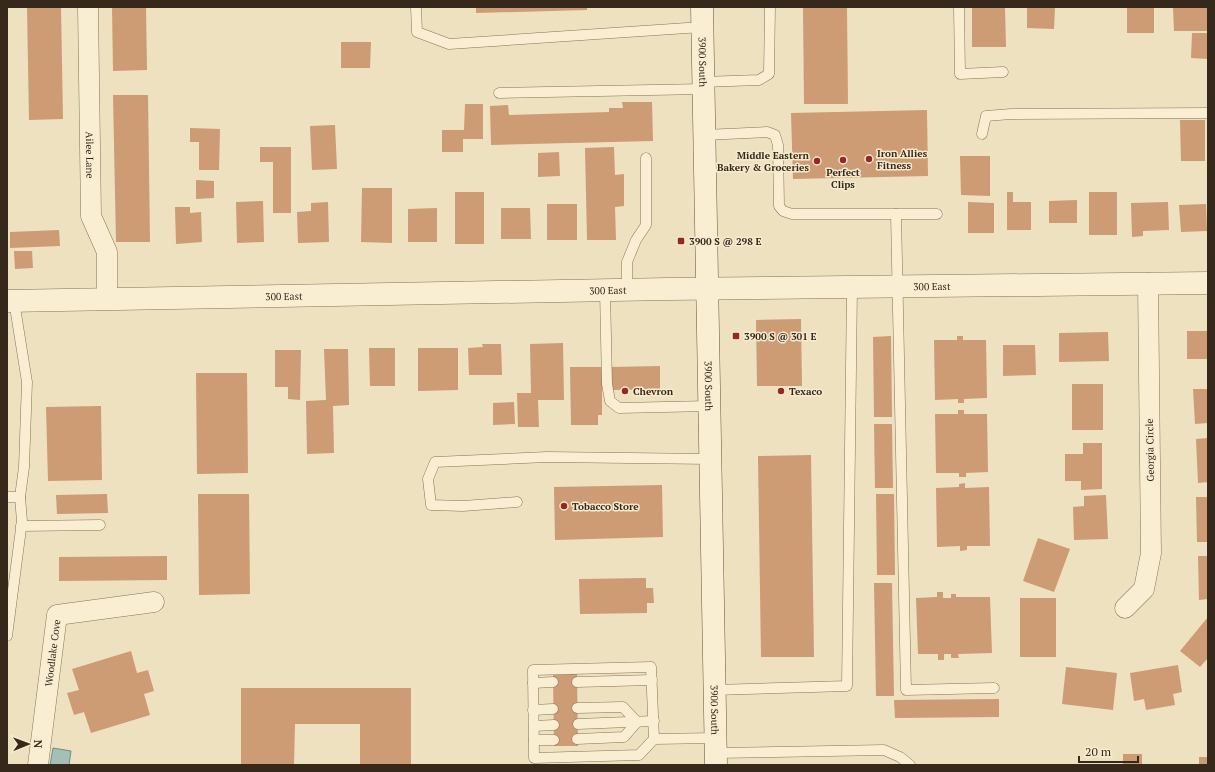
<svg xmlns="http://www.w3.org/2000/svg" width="1215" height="772" viewBox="0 0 1215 772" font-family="'PT Serif',serif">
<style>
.water{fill:#a2c0b8;stroke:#698e85}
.building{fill:#cd9b74}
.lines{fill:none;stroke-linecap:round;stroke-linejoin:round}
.service-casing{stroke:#877257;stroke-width:11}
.minor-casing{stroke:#877257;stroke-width:21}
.tertiary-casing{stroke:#877257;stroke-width:23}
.secondary-casing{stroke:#69533a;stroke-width:23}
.service{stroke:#f9eed2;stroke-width:10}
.minor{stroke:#f9eed2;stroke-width:20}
.tertiary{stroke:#f9eed2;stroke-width:22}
.secondary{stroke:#f9eed2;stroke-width:22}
.poi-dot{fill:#972726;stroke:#f6ebce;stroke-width:1.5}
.labels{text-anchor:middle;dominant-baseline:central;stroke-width:3;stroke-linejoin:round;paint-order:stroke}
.street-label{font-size:10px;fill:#36291c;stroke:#f6ebce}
.poi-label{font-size:10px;font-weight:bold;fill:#36291c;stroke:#f6ebce;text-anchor:start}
</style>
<rect width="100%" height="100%" fill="#eee1bf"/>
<path class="water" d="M53 748 71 751 69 765H50Z"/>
<g class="building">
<path d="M27 7H61L63 119 29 120Z"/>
<path d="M112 7H146L147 70 113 71Z"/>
<path d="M476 7H587V10L476 13Z"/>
<path d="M803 7H847L848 104H804Z"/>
<path d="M972 7H1005L1006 47H972Z"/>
<path d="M1027 7H1055L1054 29 1027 28Z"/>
<rect x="1127" y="7" width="27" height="26"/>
<path d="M1173 7H1208V31H1174Z"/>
<path d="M1192 33H1208V59L1191 58Z"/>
<path d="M341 42H371L370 68H341Z"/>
<path d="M113 95H148L150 242H116Z"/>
<path d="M622 102H652L653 141 491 145 490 106 508 105 509 115 609 112V108H623Z"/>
<path d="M465 104H483V139H463V152H442V130H464Z"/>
<path d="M927 110 928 176 793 179 791 113Z"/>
<path d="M1180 120H1205V161H1181Z"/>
<path d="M335 125 337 169 312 170 310 126Z"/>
<path d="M190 128 220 129 219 170H199V142H190Z"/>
<path d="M260 147H291V213H273V162H260Z"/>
<path d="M614 147 615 175 624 174V206L615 207 616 240H587L585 148Z"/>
<path d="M559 152 560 176 538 177V153Z"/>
<path d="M960 156H990V196L961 195Z"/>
<path d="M196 180 214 181V198L196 199Z"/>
<path d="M362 188H392V243L361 242Z"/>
<rect x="455" y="192" width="29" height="52"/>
<path d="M1007 192H1013V202H1031V230H1007Z"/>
<rect x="1089" y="192" width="28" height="43"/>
<path d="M1077 200V223H1049V201Z"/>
<path d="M263 201 264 242 237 243 236 202Z"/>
<path d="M328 202 329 242 298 243 297 212 311 211V203Z"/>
<path d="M968 202 994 203V233H968Z"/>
<path d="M1168 202 1169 230 1143 231V236L1132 237 1131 203Z"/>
<rect x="547" y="204" width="30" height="36"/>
<path d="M1206 204 1207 231 1181 232 1179 205Z"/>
<path d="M175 207H190V213L201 212 202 242 176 244Z"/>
<path d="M437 208V242H408V209Z"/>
<path d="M501 208H530L531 239H501Z"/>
<path d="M59 230 60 246 10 248V232Z"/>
<path d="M14 251H32L33 268 15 269Z"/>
<path d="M801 319 802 386H757L756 320Z"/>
<rect x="1187" y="331" width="21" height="28"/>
<path d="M1108 332 1109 361 1059 362V333Z"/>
<path d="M891 336 892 417H874L873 337Z"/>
<path d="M957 336H963V340H986L987 398 964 399V403H958V399L935 400 934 340H957Z"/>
<path d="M563 343 564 400H538L539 427H518L517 393H531L530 344Z"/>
<path d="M482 344H501L502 375H469L468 348 483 347Z"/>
<path d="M1003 345H1035L1036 375 1003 376Z"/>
<path d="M369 348H395V386H370Z"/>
<path d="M418 348H458V390L418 391Z"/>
<path d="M324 349H348L349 405 333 406 334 453 307 454 306 401 326 400Z"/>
<path d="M275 350H301L300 400 288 399V387H275Z"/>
<path d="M660 366V389L612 390 611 367Z"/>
<path d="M570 367H602V415H598V425H571Z"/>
<path d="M196 373H247L248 473 197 474Z"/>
<rect x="1072" y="384" width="31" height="46"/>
<path d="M1193 389H1208V423L1195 424Z"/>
<path d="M514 402 515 424 493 425V403Z"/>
<path d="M101 406 102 480 48 481 46 407Z"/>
<path d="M958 410H964V414H987L988 472 966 473V477H959V473H936L935 414H958Z"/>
<path d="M874 424H892L893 488H875Z"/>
<path d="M1208 438V482L1198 483 1196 439Z"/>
<path d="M1083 443H1102V489L1081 490V481H1065V454H1083Z"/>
<path d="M811 455 814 657H761L758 456Z"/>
<path d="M965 483V488L989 487 990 546H967V550L960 551V546L937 547 936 488 959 487V484Z"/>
<path d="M662 485 663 537 555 540 554 487Z"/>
<path d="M107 494 108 513 57 514 56 495Z"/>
<path d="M198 494H249L250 594 199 595Z"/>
<path d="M876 494H894L895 575H877Z"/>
<path d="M1106 495 1108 539 1074 540 1073 507 1084 506V496Z"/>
<path d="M1196 497H1208V542H1197Z"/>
<path d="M1038 538 1070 549 1054 592 1023 581Z"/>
<path d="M167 556V580L59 581V557Z"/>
<path d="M1198 556H1208V599L1199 600Z"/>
<path d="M646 578V588H653L654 603H647V613L580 614 579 579Z"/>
<path d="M874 583H892L894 696H876Z"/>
<path d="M937 592H943V598H951V594H956V597H990L992 653 958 654 959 658H951V654H944V660H938V654H918L916 598 937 597Z"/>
<rect x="1020" y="598" width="36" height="59"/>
<path d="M1208 617V658L1200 667 1180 651Z"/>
<path d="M131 651 137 673 148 670 154 691 144 694 150 715 91 733 84 712 74 715 67 693 79 690 72 669Z"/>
<path d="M1178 665 1182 692 1173 694 1175 705 1146 710 1144 699 1134 701 1130 673Z"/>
<path d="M1066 667 1117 673 1113 710 1062 704Z"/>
<path d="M577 674 578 746H554L553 675Z"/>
<path d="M241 688H411V765H360V724H295L294 765H241Z"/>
<path d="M999 699V717L895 718 894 700Z"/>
<rect x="1123" y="754" width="19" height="11"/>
<rect x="1199" y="757" width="9" height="8"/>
</g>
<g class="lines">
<defs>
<g id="service">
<path d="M416 7 417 32 449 44 702 27"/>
<path d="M959 7 960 74 1003 72"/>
<path d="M703 82 759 80 769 74 770 7"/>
<path d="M499 93 704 89"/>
<path d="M982 134 986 116 1011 114 1208 113"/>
<path d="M704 135 767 132 775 135 778 145 779 206 783 211 792 214H937"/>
<path d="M896 214 906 690 994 688"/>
<path d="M627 290V262L636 240 646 225V158"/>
<path d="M605 291 607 384 610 401 619 408 709 406"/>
<path d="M7 497H20L24 467 27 382 14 301"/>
<path d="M517 502 463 506 431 505 428 479 435 462 547 457 710 459"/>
<path d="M21 526 100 525"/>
<path d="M7 636 22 521 20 497"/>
<path d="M577 682 652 680"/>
<path d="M533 683 553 682"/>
<path d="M714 690 847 686 852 288"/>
<path d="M577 708 623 707 637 722 624 737 577 739"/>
<path d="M533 710 553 709"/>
<path d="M578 724 654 721"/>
<path d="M534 726 554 725"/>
<path d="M654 739 651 667 533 670 534 758 639 755 654 739 715 738"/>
<path d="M534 740H554"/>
<path d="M715 753 884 750 900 757 910 765"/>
</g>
<g id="minor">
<path id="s1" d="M88 7 91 216 107 252V299"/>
<path d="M1125 608 1144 589 1151 553 1148 283"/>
<path id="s2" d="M38 765 57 615 154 602"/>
</g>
<g id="tertiary">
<path id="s3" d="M7 301 667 289 1208 283"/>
</g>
<g id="secondary">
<path id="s4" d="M702 7 716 765"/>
</g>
</defs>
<use href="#service" class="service-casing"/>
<use href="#minor" class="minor-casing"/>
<use href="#tertiary" class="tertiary-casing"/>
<use href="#secondary" class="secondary-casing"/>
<use href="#service" class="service"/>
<use href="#minor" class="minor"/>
<use href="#tertiary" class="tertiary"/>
<use href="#secondary" class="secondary"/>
</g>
<g class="poi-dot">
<circle cx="869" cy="159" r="4"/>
<circle cx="843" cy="160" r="4"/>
<circle cx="817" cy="161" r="4"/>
<rect x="677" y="237" width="8" height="8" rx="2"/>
<rect x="732" y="332" width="8" height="8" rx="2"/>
<circle cx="625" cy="391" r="4"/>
<circle cx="781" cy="391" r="4"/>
<circle cx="564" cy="506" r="4"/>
</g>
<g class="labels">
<g class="street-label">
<text stroke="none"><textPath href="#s4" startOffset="55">3900 South</textPath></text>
<text stroke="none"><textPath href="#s1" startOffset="148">Ailee Lane</textPath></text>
<text stroke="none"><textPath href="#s3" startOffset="925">300 East</textPath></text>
<text stroke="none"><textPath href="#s3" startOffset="601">300 East</textPath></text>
<text stroke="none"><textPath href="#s3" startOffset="277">300 East</textPath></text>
<text stroke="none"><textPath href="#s4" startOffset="379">3900 South</textPath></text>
<text transform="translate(1150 450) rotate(-91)">Georgia Circle</text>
<text stroke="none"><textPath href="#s2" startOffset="113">Woodlake Cove</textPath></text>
<text stroke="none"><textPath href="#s4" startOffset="703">3900 South</textPath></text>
</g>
<g class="poi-label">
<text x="877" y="153">Iron Allies<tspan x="877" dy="12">Fitness</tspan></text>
<text x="809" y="155" text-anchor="end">Middle Eastern<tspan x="809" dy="12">Bakery &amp; Groceries</tspan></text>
<text x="843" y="172" text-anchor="middle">Perfect<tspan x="843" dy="12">Clips</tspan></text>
<text x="689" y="241">3900 S @ 298 E</text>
<text x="744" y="336">3900 S @ 301 E</text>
<text x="633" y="391">Chevron</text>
<text x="789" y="391">Texaco</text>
<text x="572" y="506">Tobacco Store</text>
</g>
</g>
<rect width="1215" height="772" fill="none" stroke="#36291c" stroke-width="16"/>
<g transform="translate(28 744) rotate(89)" stroke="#f6ebce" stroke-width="3" paint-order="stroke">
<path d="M0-3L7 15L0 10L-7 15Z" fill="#36291c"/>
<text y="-6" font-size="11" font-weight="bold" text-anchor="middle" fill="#36291c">N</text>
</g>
<path d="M1079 756v6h59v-6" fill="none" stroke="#36291c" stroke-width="2"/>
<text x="1085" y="756" font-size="12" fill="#36291c" stroke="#f6ebce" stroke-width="3" paint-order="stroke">20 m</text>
</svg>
